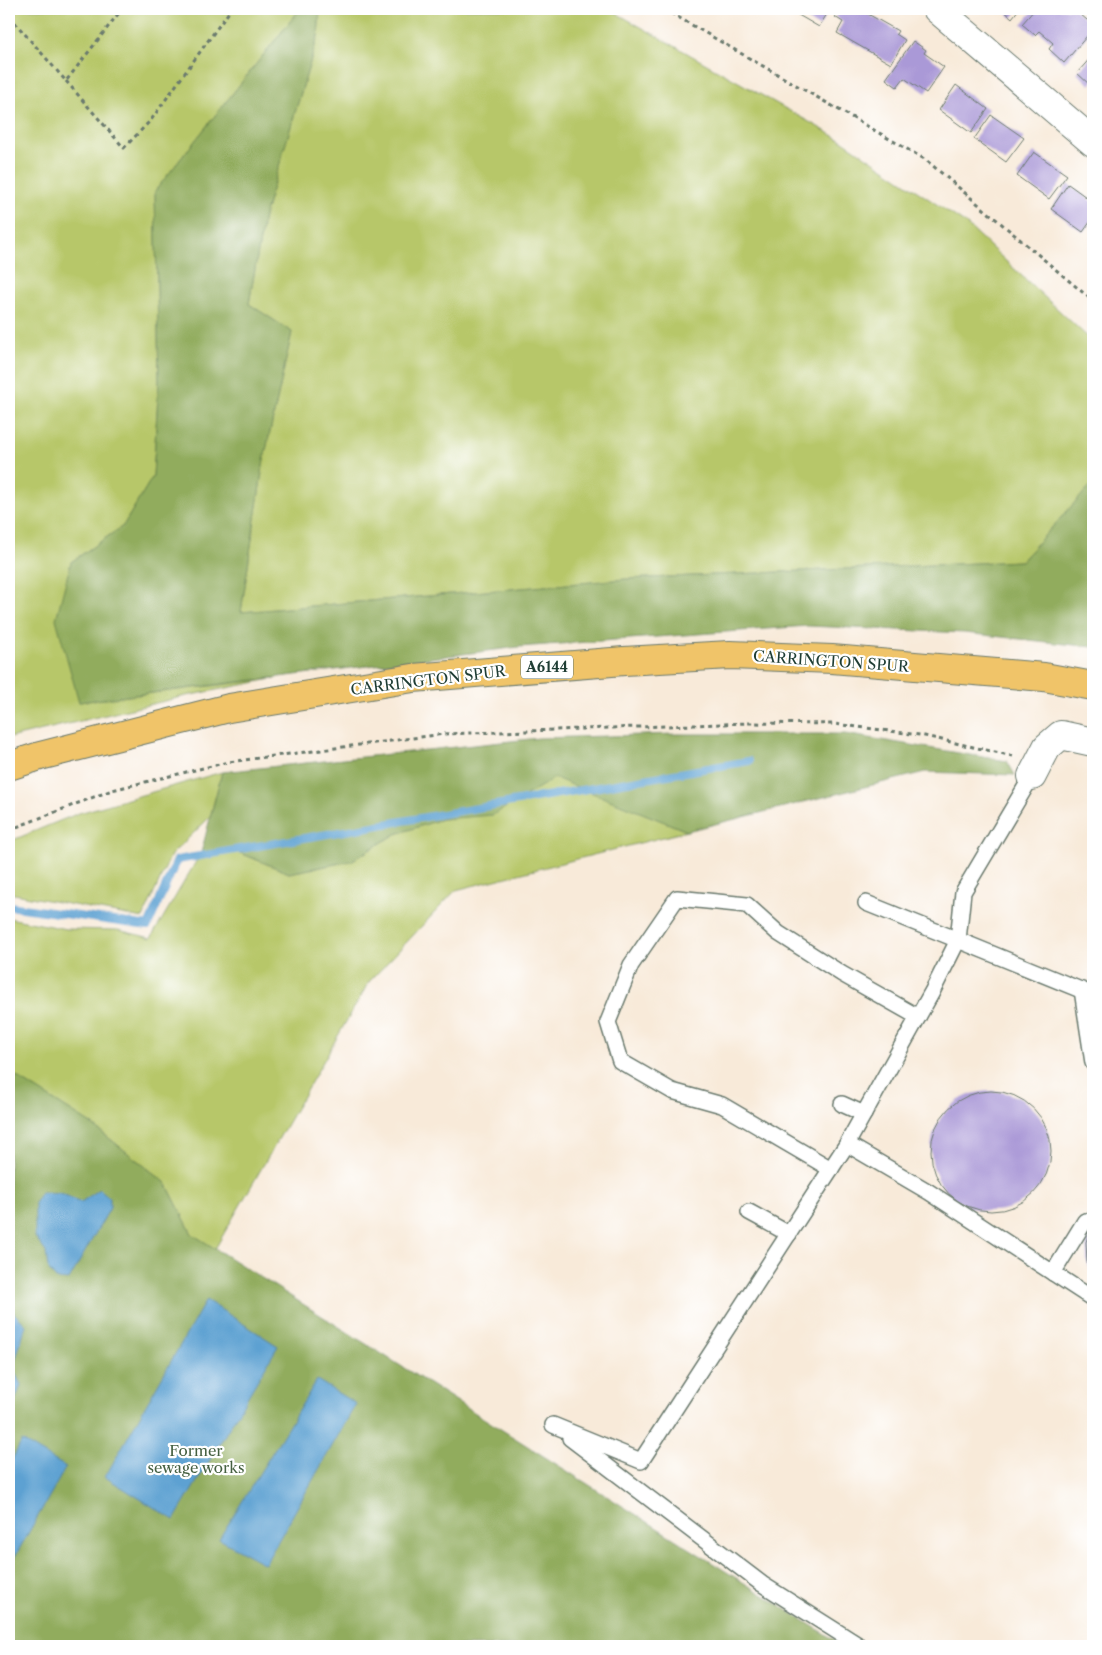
<svg xmlns="http://www.w3.org/2000/svg" width="1102" height="1655" viewBox="0 0 1102 1655" font-family="'Libre Caslon Text',serif">
<style>
.green{fill:#b7c769;stroke:#6b824e}
.forest{fill:#91ac5d;stroke:#587448}
.water{fill:#5da1d2;stroke:#3e6f83}
.lines{fill:none;stroke-linecap:round;stroke-linejoin:round}
.stream{stroke:#5da1d2;stroke-width:8}
.building{fill:#aa99d7}
.lane-casing{stroke:#6b7a6e;stroke-width:18}
.street-casing{stroke:#6b7a6e;stroke-width:30}
.primary-casing{stroke:#6b7a6e;stroke-width:30}
.path{stroke:#6b7a6e;stroke-width:3;stroke-dasharray:4 4;stroke-linecap:butt}
.lane{stroke:#fff;stroke-width:15}
.street{stroke:#fff;stroke-width:28}
.primary{stroke:#f0c469;stroke-width:28}
.labels{text-anchor:middle;dominant-baseline:central;stroke-width:4.5;stroke-linejoin:round;paint-order:stroke}
.shield{fill:#fff;stroke:#627771;stroke-width:1}
.shield-label{font-size:14px;font-weight:bold;fill:#1f3d34}
.street-label{font-size:15px;fill:#1f3d34;stroke:#fff}
.park-label{font-size:15px;fill:#456041;stroke:#fff}
</style>
<rect width="100%" height="100%" fill="#fff"/>
<filter id="ink" filterUnits="userSpaceOnUse"><feTurbulence type="fractalNoise" baseFrequency=".02" numOctaves="2"/><feDisplacementMap in="SourceGraphic" scale="10" xChannelSelector="R" yChannelSelector="G"/><feConvolveMatrix kernelMatrix="1 2 1 2 8 2 1 2 1" color-interpolation-filters="sRGB"/></filter>
<filter id="wash" filterUnits="userSpaceOnUse"><feTurbulence type="fractalNoise" baseFrequency=".0096" numOctaves="4" result="noise"/><feDisplacementMap in="SourceGraphic" scale="20" xChannelSelector="R" yChannelSelector="G"/><feGaussianBlur stdDeviation="1.12" result="paint"/><feColorMatrix in="noise" values="0 0 0 0 0 0 0 0 0 0 0 0 0 0 0 0 0 1.4 0 .05"/><feComposite in="paint" operator="in"/></filter>
<g filter="url(#wash)">
<rect width="100%" height="100%" fill="#f8ead9"/>
<g class="green">
<path d="M9 9H300L155 191 159 380 153 476 123 526 71 562 79 702 277 678 186 696 9 738Z"/>
<path d="M320 9H609L843 141 966 224 1093 342V483L1021 561 627 579 241 612 264 459 292 332 249 304 264 216 318 36Z"/>
<path d="M222 772 210 817 171 855 143 918 9 893V843L13 840 79 813Z"/>
<path d="M555 777 687 831 456 890 369 982 215 1249 192 1234 166 1183 91 1124 9 1072V918L66 929 118 930 151 938 201 853 228 848 289 873 351 861 396 834 442 819 493 814Z"/>
</g>
<g class="forest">
<path d="M300 9H320L318 36 264 216 249 304 292 332 264 459 241 612 627 579 1021 561 1093 483V647L965 633 808 626 519 647 79 702 56 619 71 562 123 526 153 476 159 380 155 191Z"/>
<path d="M676 734H845L1007 761 1015 775 925 772 687 831 555 778 493 815 442 819 396 834 351 861 289 873 228 848 201 853 222 772 539 738Z"/>
<path d="M9 1072 91 1124 166 1183 192 1234 844 1646H9Z"/>
</g>
<g class="water">
<path d="M100 1189 110 1198V1208L69 1280 56 1279 48 1269 46 1252 35 1237V1202L41 1192 60 1193 81 1202Z"/>
<path d="M206 1300 278 1346 174 1520 105 1477Z"/>
<path d="M9 1308 26 1325 13 1368 21 1385 9 1417Z"/>
<path d="M317 1380 356 1404 265 1564 219 1539Z"/>
<path d="M22 1441 66 1467 9 1567V1465Z"/>
</g>
<g class="lines">
<path class="stream" d="M9 906 148 926 177 860 749 761"/>
</g>
<g id="blocks">
<g class="building">
<path d="M788 9H830L819 27Z"/>
<path d="M840 9H859L898 31 896 34 905 40 891 64 837 33 843 22 835 17Z"/>
<path d="M1002 9H1019L1012 18Z"/>
<path d="M1035 9H1074L1093 25V29L1064 63 1049 49 1053 43 1039 31 1035 35 1022 24Z"/>
<path d="M913 41 926 50 924 53 944 67 926 93 904 78 897 87 886 79Z"/>
<path d="M1093 55V81L1090 85 1077 73Z"/>
<path d="M956 85 988 109 971 133 939 110Z"/>
<path d="M991 115 1024 138 1006 162 974 139Z"/>
<path d="M1034 152 1067 175 1049 199 1017 176Z"/>
<path d="M1068 184 1093 202V218L1083 232 1051 209Z"/>
<circle cx="991" cy="1151" r="60"/>
<path d="M1093 1220V1276L1087 1262 1086 1242Z"/>
</g>
</g>
</g>
<g filter="url(#ink)">
<use href="#blocks" fill-opacity="0" stroke="#6b7a6e" stroke-width="1"/>
<g class="lines">
<defs>
<g id="lane">
<path d="M1032 776 963 892 958 940 1093 995"/>
<path d="M866 903 958 940 932 992 847 1144 929 1192 1093 1299"/>
<path d="M1082 990 1093 1063"/>
<path d="M842 1104 864 1114"/>
<path d="M831 1169 722 1105 672 1091 620 1061 608 1022 631 965 677 898 747 905 778 933 842 974 918 1017"/>
<path d="M749 1212 789 1234"/>
<path d="M1053 1273 1085 1221"/>
<path d="M553 1425 641 1461 847 1144"/>
<path d="M570 1438 762 1584 860 1646"/>
</g>
<g id="street">
<path d="M937 9 1093 142"/>
<path d="M1032 776 1047 747 1061 735 1093 742"/>
</g>
<path id="primary" d="M9 766 40 756 229 708 413 678 624 661 730 655 832 659 1044 677 1093 686"/>
</defs>
<use href="#lane" class="lane-casing"/>
<use href="#street" class="street-casing"/>
<use href="#primary" class="primary-casing"/>
<g class="path">
<path d="M664 9 926 160 1093 301"/>
<path d="M9 16 66 81 122 9"/>
<path d="M66 81 124 148 151 120 231 9"/>
<path d="M9 830 112 790 228 762 444 734 749 723 835 724 920 735 1013 756"/>
</g>
<use href="#lane" class="lane"/>
<use href="#street" class="street"/>
<use href="#primary" class="primary"/>
</g>
</g>
<g class="labels">
<rect class="shield" x="521" y="655.5" width="52" height="23" rx="4"/>
<g class="shield-label">
<text x="547" y="667">A6144</text>
</g>
<g class="street-label">
<text transform="translate(831 661) rotate(4)">CARRINGTON SPUR</text>
<text transform="translate(428 680) rotate(-7)">CARRINGTON SPUR</text>
</g>
<g class="park-label">
<text x="196" y="1450">Former<tspan x="196" dy="17">sewage works</tspan></text>
</g>
</g>
<rect width="1102" height="1655" fill="none" stroke="#fff" stroke-width="30"/>
</svg>
